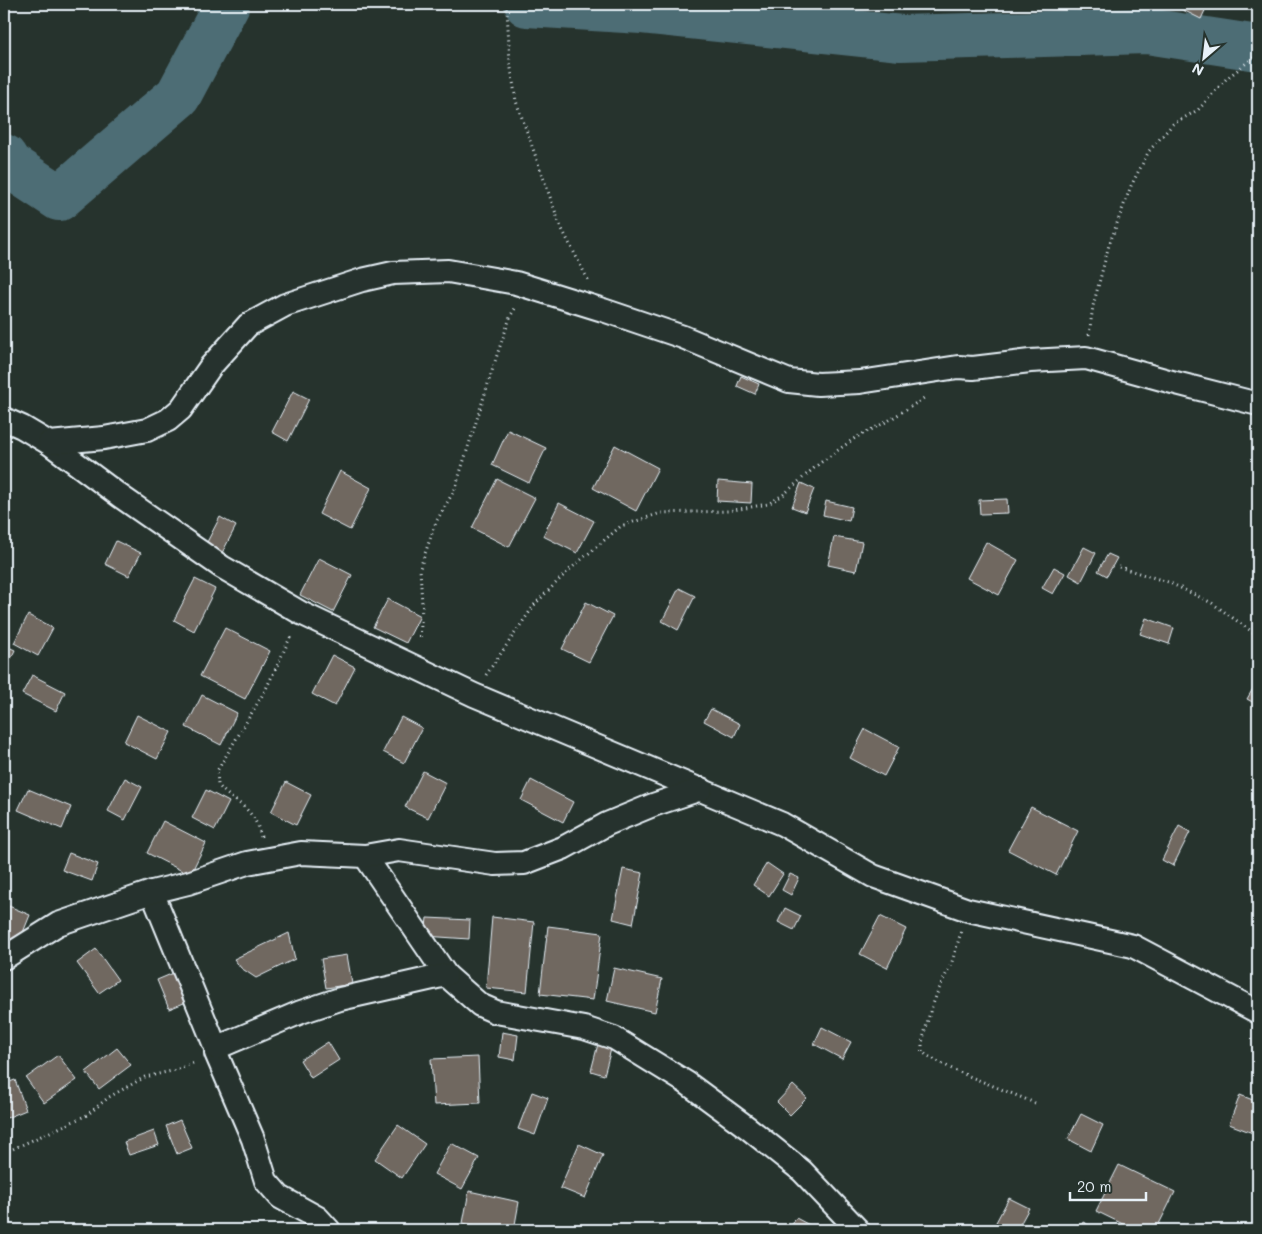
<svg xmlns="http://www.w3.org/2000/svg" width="1262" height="1234" viewBox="0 0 1262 1234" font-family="Mali,sans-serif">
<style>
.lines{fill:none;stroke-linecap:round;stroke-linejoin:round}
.river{stroke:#4e6d75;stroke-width:46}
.building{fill:#706760;stroke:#e8f1f8}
.minor-casing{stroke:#e8f1f8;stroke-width:26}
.path{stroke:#e8f1f8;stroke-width:3;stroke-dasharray:1 4;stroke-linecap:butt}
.minor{stroke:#26332d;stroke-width:22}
</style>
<rect width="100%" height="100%" fill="#26332d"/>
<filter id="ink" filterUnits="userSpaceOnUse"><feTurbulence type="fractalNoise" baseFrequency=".02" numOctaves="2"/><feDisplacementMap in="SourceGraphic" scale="10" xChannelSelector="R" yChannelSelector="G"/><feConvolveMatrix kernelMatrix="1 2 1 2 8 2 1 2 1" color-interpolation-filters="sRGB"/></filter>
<g filter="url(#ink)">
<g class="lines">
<g class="river">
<path d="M527 4 642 11 901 38 1147 31 1258 48"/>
<path d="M4 157 9 165 59 198 178 96 227 4"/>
</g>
</g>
<g class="building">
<path d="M1171 4H1208L1201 19Z"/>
<path d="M741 376 759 384 755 394 737 386Z"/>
<path d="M293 391 309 399 288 441 272 432Z"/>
<path d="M508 430 546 448 529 483 492 465Z"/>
<path d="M615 445 658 468 636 511 593 488Z"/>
<path d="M340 471 371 488 350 530 319 514Z"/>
<path d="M497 479 535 498 509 547 472 528Z"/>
<path d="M718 481 752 484 751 503 717 501Z"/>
<path d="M801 483 814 489 805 512 792 507Z"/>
<path d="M1007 499 1008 513 980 514 979 500Z"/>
<path d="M826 501 852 507 849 521 823 515Z"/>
<path d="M559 503 594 521 577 553 543 536Z"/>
<path d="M220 517 236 526 222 553 206 544Z"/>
<path d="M834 537 862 542 856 571 828 565Z"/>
<path d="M116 541 141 553 129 576 105 564Z"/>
<path d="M986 542 1018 560 999 595 967 578Z"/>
<path d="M1084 547 1096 553 1081 582 1069 575Z"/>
<path d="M1108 554 1117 558 1107 576 1098 571Z"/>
<path d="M319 558 352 575 333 612 300 595Z"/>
<path d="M1054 567 1065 573 1053 594 1042 588Z"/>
<path d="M195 579 215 589 194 631 174 620Z"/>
<path d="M679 588 695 596 678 630 662 621Z"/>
<path d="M388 599 420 616 406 643 373 627Z"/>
<path d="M586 602 613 616 589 662 562 649Z"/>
<path d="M28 615 53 628 38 656 14 643Z"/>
<path d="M1146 618 1174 628 1169 644 1140 634Z"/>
<path d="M225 628 270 651 245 699 200 676Z"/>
<path d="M4 645 15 650 4 673Z"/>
<path d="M332 655 355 667 335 706 312 694Z"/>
<path d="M32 675 65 692 56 711 22 694Z"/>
<path d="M1258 680V705L1247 699Z"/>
<path d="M202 695 237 713 221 745 186 727Z"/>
<path d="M711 709 740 724 734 737 704 721Z"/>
<path d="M137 715 171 732 157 759 124 742Z"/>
<path d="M401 717 422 728 404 763 383 752Z"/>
<path d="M865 729 899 747 884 776 850 758Z"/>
<path d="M423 771 446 783 428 818 405 807Z"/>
<path d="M125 778 142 787 125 820 108 811Z"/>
<path d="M531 780 573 802 563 822 521 800Z"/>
<path d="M286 782 311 795 296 825 271 812Z"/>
<path d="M28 789 71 807 62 829 18 810Z"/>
<path d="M206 790 229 802 215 830 192 818Z"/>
<path d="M1031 807 1078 831 1056 875 1008 850Z"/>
<path d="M163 821 206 843 190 875 147 853Z"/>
<path d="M1179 826 1190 832 1173 866 1162 860Z"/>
<path d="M69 853 98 864 92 881 62 870Z"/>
<path d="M767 863 783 874 769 896 753 885Z"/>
<path d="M623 869 643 873 633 924 613 919Z"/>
<path d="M790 874 799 878 791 895 782 890Z"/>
<path d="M4 904 30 915 18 945 4 939Z"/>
<path d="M785 908 801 916 794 930 778 922Z"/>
<path d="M880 916 906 929 887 968 860 954Z"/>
<path d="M492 917 534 922 527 992 486 988Z"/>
<path d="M427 918 470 920 469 939 425 936Z"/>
<path d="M548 926 602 933 593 1000 540 994Z"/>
<path d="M289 933 295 959 256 978 241 968 234 959Z"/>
<path d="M96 949 118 980 99 993 77 963Z"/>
<path d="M347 955 352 984 326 988 321 959Z"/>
<path d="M614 968 662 979 655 1012 607 1001Z"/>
<path d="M176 972 189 1001 169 1009 157 980Z"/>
<path d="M822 1027 851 1042 842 1059 814 1044Z"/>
<path d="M502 1032 518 1035 515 1060 499 1057Z"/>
<path d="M328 1042 339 1060 311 1078 300 1060Z"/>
<path d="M598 1044 611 1049 604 1075 591 1071Z"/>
<path d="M117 1048 131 1065 99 1089 86 1072Z"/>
<path d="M58 1055 77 1080 44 1103 26 1078Z"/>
<path d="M478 1057 480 1103 434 1105 431 1059Z"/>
<path d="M15 1080 26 1110 4 1119V1084Z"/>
<path d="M793 1085 807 1098 790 1115 777 1102Z"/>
<path d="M532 1092 548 1098 535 1135 518 1129Z"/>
<path d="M1240 1095 1258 1102V1135L1229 1124Z"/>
<path d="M1081 1114 1103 1125 1091 1151 1068 1139Z"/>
<path d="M180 1120 192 1148 177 1154 166 1126Z"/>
<path d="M398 1125 425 1144 402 1178 375 1159Z"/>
<path d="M154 1131 159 1145 129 1155 124 1142Z"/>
<path d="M451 1143 479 1158 462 1189 434 1174Z"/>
<path d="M579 1144 603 1155 585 1198 560 1188Z"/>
<path d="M1119 1165 1175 1192 1156 1230H1135L1096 1211Z"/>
<path d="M469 1191 519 1202 514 1230H498L463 1223Z"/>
<path d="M1009 1198 1029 1208 1017 1230H1003L994 1226Z"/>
<path d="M796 1218 813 1227 812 1230H789Z"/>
<path d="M1083 1222 1098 1230H1079Z"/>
</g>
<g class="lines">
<defs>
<g id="minor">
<path d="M4 419 22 427 49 443 120 496 222 567 301 613 474 695 782 824 873 876 968 910 1133 946 1258 1012"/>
<path d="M49 443 104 438 147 430 168 420 181 409 211 366 248 325 285 305 362 280 393 273 448 271 516 283 603 310 683 337 789 381 818 384 860 382 958 367 973 368 1030 361 1086 358 1172 382 1258 404"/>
<path d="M365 856 446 975 480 1005 496 1012 584 1028 614 1038 687 1083 748 1128 802 1171 858 1230"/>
<path d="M152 892 216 1048V1053L253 1139 266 1181 280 1197 318 1218 329 1230"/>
<path d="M4 958 58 924 152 892 188 883 247 863 301 853 365 856 399 850 495 864 524 863 563 848 607 824 653 805 701 789"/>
<path d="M216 1048 301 1012 340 999 446 975"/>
</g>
</defs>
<use href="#minor" class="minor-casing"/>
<g class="path">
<path d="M504 4 507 11 510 62 516 101 560 225 588 280"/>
<path d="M1089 335 1093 306 1109 245 1131 186 1149 151 1173 124 1198 110 1226 79 1258 54"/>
<path d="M1119 567 1168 582 1212 603 1258 636"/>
<path d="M420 642 422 605 420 568 436 522 455 489 498 352 511 315 516 307"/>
<path d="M486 675 535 604 568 571 621 526 661 513 728 511 768 504 783 495 820 463 855 438 888 421 924 398"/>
<path d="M261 837C253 804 236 806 218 785L217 771 266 689 291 636"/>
<path d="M961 932 952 962 938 991 930 1012 922 1043V1051L926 1055 954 1070 1035 1103"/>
<path d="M4 1153 87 1115 109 1097 145 1077 176 1070 193 1063"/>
</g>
<use href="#minor" class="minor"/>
</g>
</g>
<rect width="1262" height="1234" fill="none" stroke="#26332d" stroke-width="20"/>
<rect x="10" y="10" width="1242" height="1214" fill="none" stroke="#e8f1f8" stroke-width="2" filter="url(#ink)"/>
<g transform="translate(1204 58) rotate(208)" stroke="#26332d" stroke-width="4" paint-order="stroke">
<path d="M0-4L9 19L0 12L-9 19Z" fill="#e8f1f8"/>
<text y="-8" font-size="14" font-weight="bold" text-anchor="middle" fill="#e8f1f8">N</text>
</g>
<path d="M1070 1192v8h76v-8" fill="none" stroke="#e8f1f8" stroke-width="2.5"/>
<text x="1077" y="1192" font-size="15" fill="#e8f1f8" stroke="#26332d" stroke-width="4" paint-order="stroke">20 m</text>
</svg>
